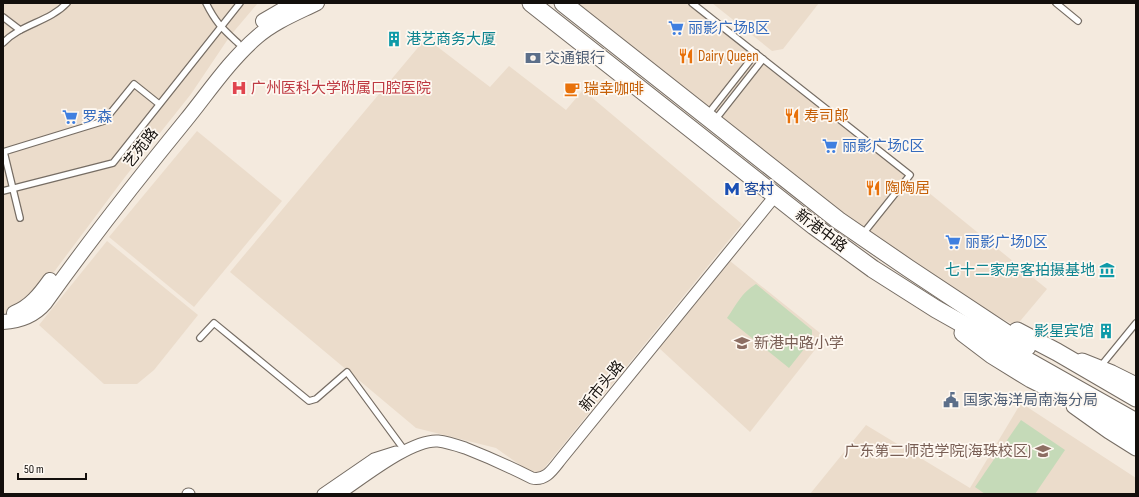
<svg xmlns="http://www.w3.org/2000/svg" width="1139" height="497" viewBox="0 0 1139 497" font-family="'Sofia Sans Condensed','Noto Sans SC',sans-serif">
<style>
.built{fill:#ebdccb}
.green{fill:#c5dab8}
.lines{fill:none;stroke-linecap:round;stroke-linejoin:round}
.service-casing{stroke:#766d64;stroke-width:8}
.minor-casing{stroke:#766d64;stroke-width:13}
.tertiary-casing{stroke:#766d64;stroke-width:16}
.secondary-casing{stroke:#766d64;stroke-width:17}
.primary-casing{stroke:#766d64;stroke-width:19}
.service{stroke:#fff;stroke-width:5.5}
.minor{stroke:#fff;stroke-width:11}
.tertiary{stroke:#fff;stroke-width:14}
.secondary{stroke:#fff;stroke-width:15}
.primary{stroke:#fff;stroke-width:17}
.labels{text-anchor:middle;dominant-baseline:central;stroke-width:3.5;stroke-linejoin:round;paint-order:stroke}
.shop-label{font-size:15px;fill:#366cbe;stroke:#fef8f1;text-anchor:start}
.culture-label{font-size:15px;fill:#0d838f;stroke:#fef8f1;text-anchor:end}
.food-label{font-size:15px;fill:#c56008;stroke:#fef8f1;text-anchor:start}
.service-label{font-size:15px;fill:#4e5e75;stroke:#fef8f1;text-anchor:start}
.health-label{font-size:15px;fill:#be3a42;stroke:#fef8f1;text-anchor:start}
.street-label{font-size:15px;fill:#130f0c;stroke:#fef8f1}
.transit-label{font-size:15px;fill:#164399;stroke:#fef8f1;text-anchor:start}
.education-label{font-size:15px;fill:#785e54;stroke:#fef8f1;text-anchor:start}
</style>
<rect width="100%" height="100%" fill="#f4eade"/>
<g class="built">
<path d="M3 3H258L230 36 191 94 125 177 36 296 8 313H3Z"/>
<path d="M570 3H696L1047 289 1016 326 950 291 900 260Z"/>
<path d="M712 3H819L783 49 772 51Z"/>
<path d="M426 38 490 87 509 66 566 110 583 90 742 224 537 477 496 448 416 428 230 272Z"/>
<path d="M197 131 282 201 194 307 109 237Z"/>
<path d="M107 241 198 315 154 370 137 384H104L39 325Z"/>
<path d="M730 261 825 337 750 432 659 348Z"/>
<path d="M1021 403 1136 478V494H810L866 425 970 488Z"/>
</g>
<g class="green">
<path d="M756 284 812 330V339L789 368 727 318C737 304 741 293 756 284Z"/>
<path d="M1021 420 1065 450 1035 494H985L975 487Z"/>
</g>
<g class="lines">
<defs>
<g id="service">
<path d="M206 3C216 23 222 28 238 43"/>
<path d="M692 3 910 175 862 235"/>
<path d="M1056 3 1078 21"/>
<path d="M3 17 20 30"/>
<path d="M3 43C21 24 49 22 67 3"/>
<path d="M708 114 756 53"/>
<path d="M715 120 763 59"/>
<path d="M3 152 104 121 134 84 159 104"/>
<path d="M4 152 20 218"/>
<path d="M3 191 113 163 240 3"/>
<path d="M200 338 214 323 309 401 316 399 347 372 405 451"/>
<path d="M1100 367 1136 323"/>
</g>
<g id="minor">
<path d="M188 494H189"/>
<path d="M323 494 374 459 396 452"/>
<path d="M339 494C362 479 411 439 438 441 447 442 456 445 465 448 488 457 510 467 532 478 546 481 553 469 561 459L775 196"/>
</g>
<g id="tertiary">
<path d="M263 21 294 3"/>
<path d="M14 313C30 307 40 294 50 280"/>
<path d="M3 322C20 321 34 316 45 303 90 240 137 180 186 120 208 93 230 60 257 37 274 22 297 13 317 3"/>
</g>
<g id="secondary">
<path d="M1082 361 1112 373 1136 385"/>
<path d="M1074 406 1109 431 1136 448"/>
</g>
<g id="primary">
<path d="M531 3 814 226 873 269 936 309 1136 422"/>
<path d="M563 3 838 220 908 268 1027 347"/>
<path d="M1017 331 1057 352 1136 398"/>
<path d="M963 333 992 355 1031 379 1093 410 1136 436"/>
</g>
</defs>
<use href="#service" class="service-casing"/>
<use href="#minor" class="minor-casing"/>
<use href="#tertiary" class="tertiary-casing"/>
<use href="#secondary" class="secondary-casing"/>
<use href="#primary" class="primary-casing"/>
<use href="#service" class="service"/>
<use href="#minor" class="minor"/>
<use href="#tertiary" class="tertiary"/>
<use href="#secondary" class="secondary"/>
<use href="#primary" class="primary"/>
</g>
<defs>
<symbol id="supermarket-bare" viewBox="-9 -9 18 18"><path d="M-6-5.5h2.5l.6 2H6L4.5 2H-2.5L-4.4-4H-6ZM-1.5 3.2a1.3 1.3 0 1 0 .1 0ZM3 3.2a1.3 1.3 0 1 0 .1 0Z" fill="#3f7fe0" stroke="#fef8f1" stroke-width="2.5" paint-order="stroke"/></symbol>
<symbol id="building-bare" viewBox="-9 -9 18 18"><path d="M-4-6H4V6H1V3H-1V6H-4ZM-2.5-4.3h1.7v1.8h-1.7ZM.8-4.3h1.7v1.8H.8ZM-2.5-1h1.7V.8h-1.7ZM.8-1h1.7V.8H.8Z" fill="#0f9aa8" stroke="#fef8f1" stroke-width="2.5" paint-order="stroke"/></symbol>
<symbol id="restaurant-bare" viewBox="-9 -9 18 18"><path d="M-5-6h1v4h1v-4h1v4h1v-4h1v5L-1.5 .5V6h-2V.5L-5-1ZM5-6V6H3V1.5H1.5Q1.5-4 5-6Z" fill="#e8710a" stroke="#fef8f1" stroke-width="2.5" paint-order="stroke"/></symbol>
<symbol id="bank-bare" viewBox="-9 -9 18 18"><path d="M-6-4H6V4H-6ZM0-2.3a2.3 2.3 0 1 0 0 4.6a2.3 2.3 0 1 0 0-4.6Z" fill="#5c6f8a" stroke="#fef8f1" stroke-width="2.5" paint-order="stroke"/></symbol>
<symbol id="hospital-bare" viewBox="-9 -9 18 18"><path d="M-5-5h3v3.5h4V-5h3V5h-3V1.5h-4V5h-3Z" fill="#e0444e" stroke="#fef8f1" stroke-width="2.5" paint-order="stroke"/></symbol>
<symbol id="cafe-bare" viewBox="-9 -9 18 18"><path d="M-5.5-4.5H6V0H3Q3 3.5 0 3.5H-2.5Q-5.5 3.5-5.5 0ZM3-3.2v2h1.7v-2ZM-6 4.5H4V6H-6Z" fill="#e8710a" stroke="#fef8f1" stroke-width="2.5" paint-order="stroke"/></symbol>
<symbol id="metro-bare" viewBox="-9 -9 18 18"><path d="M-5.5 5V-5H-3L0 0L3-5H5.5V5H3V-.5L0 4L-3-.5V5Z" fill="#1a4fb4" stroke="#fef8f1" stroke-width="2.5" paint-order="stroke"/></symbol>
<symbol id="museum-bare" viewBox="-9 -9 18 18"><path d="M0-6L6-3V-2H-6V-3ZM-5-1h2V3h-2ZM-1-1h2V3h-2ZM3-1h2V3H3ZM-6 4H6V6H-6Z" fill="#0f9aa8" stroke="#fef8f1" stroke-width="2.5" paint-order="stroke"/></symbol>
<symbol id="school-bare" viewBox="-9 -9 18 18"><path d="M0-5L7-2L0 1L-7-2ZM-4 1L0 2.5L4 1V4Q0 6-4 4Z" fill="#8d6e63" stroke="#fef8f1" stroke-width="2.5" paint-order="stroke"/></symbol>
<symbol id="civic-bare" viewBox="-9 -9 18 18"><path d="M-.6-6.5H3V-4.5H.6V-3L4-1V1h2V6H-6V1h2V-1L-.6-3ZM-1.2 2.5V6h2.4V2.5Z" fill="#5c6f8a" stroke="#fef8f1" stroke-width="2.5" paint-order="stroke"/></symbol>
<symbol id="university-bare" viewBox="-9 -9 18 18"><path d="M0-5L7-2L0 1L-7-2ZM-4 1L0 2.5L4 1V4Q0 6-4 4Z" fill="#8d6e63" stroke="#fef8f1" stroke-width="2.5" paint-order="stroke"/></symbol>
</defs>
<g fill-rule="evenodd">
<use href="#supermarket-bare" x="665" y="17" width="22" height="22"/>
<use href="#building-bare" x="383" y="28" width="22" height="22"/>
<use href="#restaurant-bare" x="675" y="45" width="22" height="22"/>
<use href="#bank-bare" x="522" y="47" width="22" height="22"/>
<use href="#hospital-bare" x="228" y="77" width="22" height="22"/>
<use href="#cafe-bare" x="561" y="78" width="22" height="22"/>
<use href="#restaurant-bare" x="781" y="105" width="22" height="22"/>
<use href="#supermarket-bare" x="59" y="106" width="22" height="22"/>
<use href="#supermarket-bare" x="819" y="135" width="22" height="22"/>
<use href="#restaurant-bare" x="862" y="177" width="22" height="22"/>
<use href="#metro-bare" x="721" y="178" width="22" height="22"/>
<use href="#supermarket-bare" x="942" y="231" width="22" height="22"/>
<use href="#museum-bare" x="1096" y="259" width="22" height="22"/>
<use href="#building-bare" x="1095" y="320" width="22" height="22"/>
<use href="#school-bare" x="731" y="332" width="22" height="22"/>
<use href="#civic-bare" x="940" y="389" width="22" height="22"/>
<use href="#university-bare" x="1032" y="440" width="22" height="22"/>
</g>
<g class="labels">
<g class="shop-label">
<text x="688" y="28">丽影广场B区</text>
<text x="82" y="117">罗森</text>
<text x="842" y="146">丽影广场C区</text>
<text x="965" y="242">丽影广场D区</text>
</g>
<g class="culture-label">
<text x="406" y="39" text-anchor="start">港艺商务大厦</text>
<text x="1095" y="270">七十二家房客拍摄基地</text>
<text x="1094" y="331">影星宾馆</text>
</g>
<g class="food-label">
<text x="698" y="56">Dairy Queen</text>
<text x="584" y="89">瑞幸咖啡</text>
<text x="804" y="116">寿司郎</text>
<text x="885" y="188">陶陶居</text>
</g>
<g class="service-label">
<text x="545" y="58">交通银行</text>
<text x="963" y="400">国家海洋局南海分局</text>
</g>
<g class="health-label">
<text x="251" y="88">广州医科大学附属口腔医院</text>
</g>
<g class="street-label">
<text transform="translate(141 148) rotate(-52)">艺苑路</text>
<text transform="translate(821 231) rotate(37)">新港中路</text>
<text transform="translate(602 386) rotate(-51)">新市头路</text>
</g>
<g class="transit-label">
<text x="744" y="189">客村</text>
</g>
<g class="education-label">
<text x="754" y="343">新港中路小学</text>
<text x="1031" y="451" text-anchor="end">广东第二师范学院(海珠校区)</text>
</g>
</g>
<rect width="1139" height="497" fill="none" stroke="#130f0c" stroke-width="8"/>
<path d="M18 473v6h68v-6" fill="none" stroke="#130f0c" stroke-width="2"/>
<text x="24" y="473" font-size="12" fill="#130f0c" stroke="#fef8f1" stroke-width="3" paint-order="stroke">50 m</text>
</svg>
